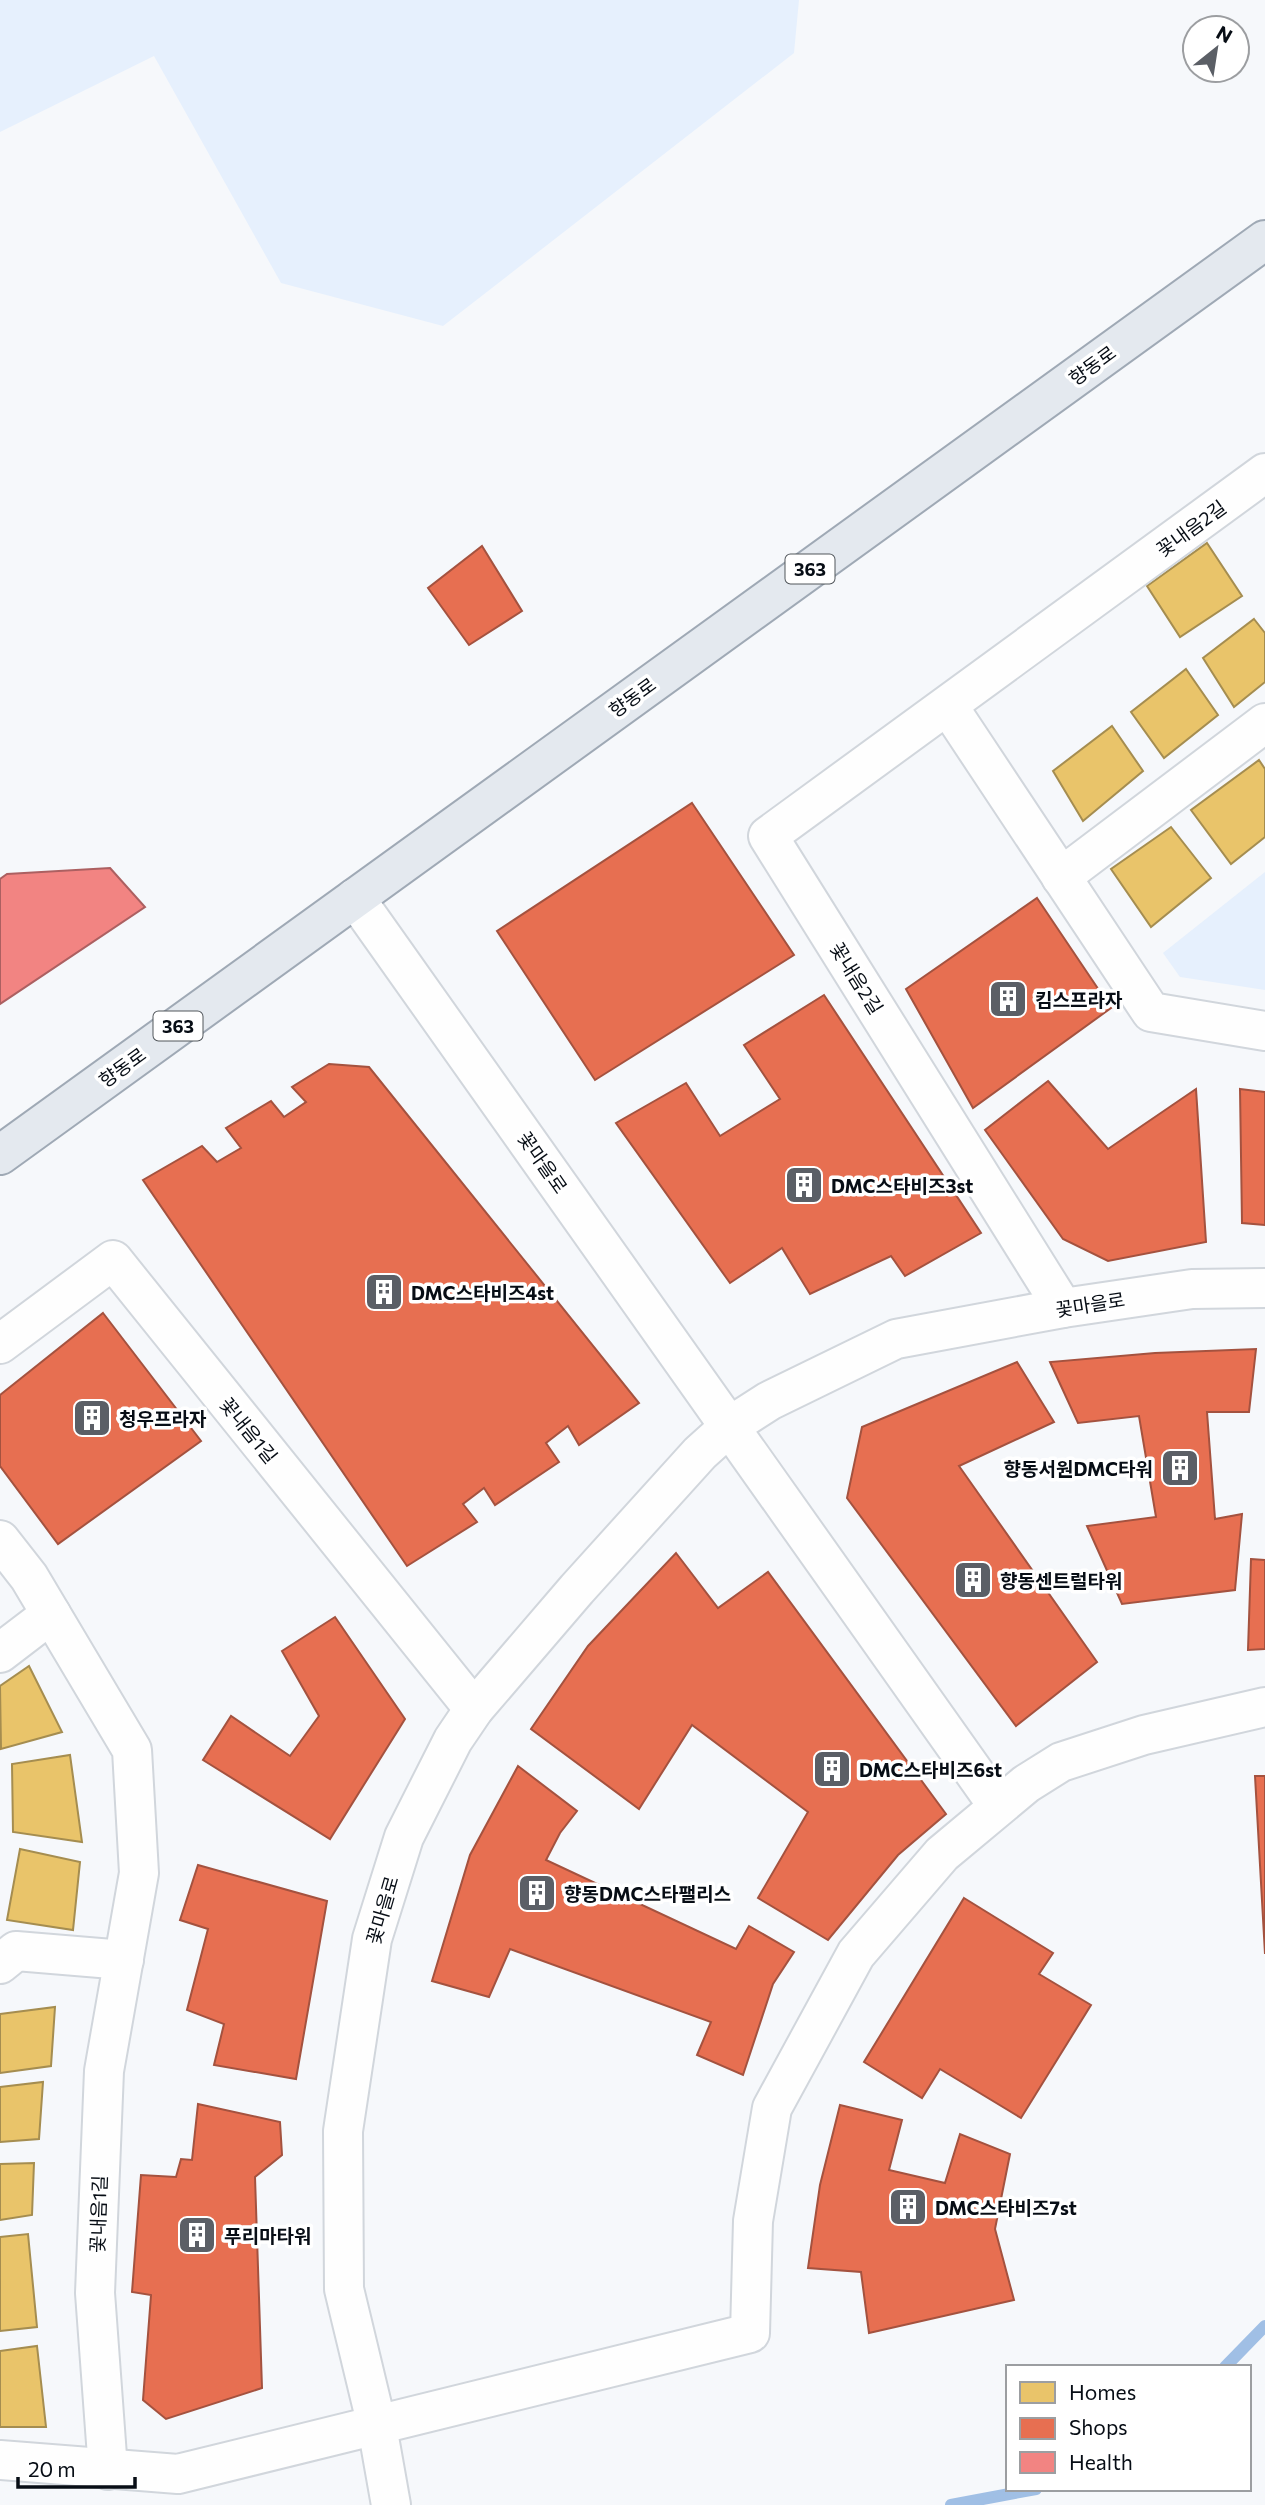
<svg xmlns="http://www.w3.org/2000/svg" width="1265" height="2505" viewBox="0 0 1265 2505" font-family="Commissioner,'Noto Sans KR',sans-serif">
<style>
.green{fill:#e6f0fd}
.homes{fill:#e9c46a;stroke:#a58d50;stroke-width:2}
.shops{fill:#e76f51;stroke:#a4523f;stroke-width:2}
.health{fill:#f28482;stroke:#ac6061;stroke-width:2}
.lines{fill:none;stroke-linecap:round;stroke-linejoin:round}
.stream{stroke:#a0bfe5;stroke-width:12}
.minor-casing{stroke:#d1d6dc;stroke-width:42}
.major-casing{stroke:#9fa9b5;stroke-width:42}
.minor{stroke:#fefefe;stroke-width:38}
.major{stroke:#e4e9ef;stroke-width:38}
.labels{text-anchor:middle;dominant-baseline:central;stroke-width:7;stroke-linejoin:round;paint-order:stroke}
.shield{fill:#fff;stroke:#51565b;stroke-width:2}
.shield-label{font-size:18px;font-weight:bold;fill:#070d15}
.street-label{font-size:19px;fill:#070d15;stroke:#fff}
.poi-label{font-size:19px;font-weight:bold;fill:#070d15;stroke:#fff;text-anchor:start}
</style>
<rect width="100%" height="100%" fill="#f6f8fb"/>
<g class="green">
<path d="M0 0H799L794 53 443 326 281 283 154 56 0 132Z"/>
<path d="M1265 872V990L1180 977 1163 953Z"/>
</g>
<g class="homes">
<path d="M1207 543 1242 596 1180 637 1147 586Z"/>
<path d="M1254 619 1265 633V682L1234 707 1203 658Z"/>
<path d="M1186 669 1218 715 1164 758 1131 712Z"/>
<path d="M1112 726 1143 771 1083 821 1053 771Z"/>
<path d="M1259 760 1265 769V837L1231 864 1191 810Z"/>
<path d="M1171 827 1211 878 1151 927 1111 869Z"/>
<path d="M29 1666 62 1732 1 1749 0 1686Z"/>
<path d="M70 1755 82 1842 13 1832 12 1764Z"/>
<path d="M20 1849 80 1862 73 1930 7 1920Z"/>
<path d="M55 2007 51 2066 0 2073V2014Z"/>
<path d="M43 2082 39 2139 0 2142V2087Z"/>
<path d="M34 2163 32 2215 0 2220V2164Z"/>
<path d="M28 2234 37 2327 0 2331V2237Z"/>
<path d="M37 2346 46 2427H0V2351Z"/>
</g>
<g class="shops">
<path d="M482 546 522 611 469 645 428 588Z"/>
<path d="M692 803 794 955 595 1080 497 931Z"/>
<path d="M1037 898 1111 1008 973 1108 906 989Z"/>
<path d="M824 995 981 1233 905 1276 891 1256 810 1294 782 1248 730 1283 616 1123 686 1083 720 1136 780 1099 744 1045Z"/>
<path d="M329 1064 369 1067 639 1403 579 1445 568 1426 546 1443 559 1462 495 1505 484 1488 463 1504 477 1522 407 1566 143 1180 202 1146 217 1162 241 1148 226 1128 271 1101 284 1117 306 1102 292 1087Z"/>
<path d="M1048 1081 1108 1149 1196 1089 1206 1242 1108 1261 1063 1239 985 1130Z"/>
<path d="M1240 1089 1265 1092V1225L1242 1223Z"/>
<path d="M103 1313 201 1441 58 1544 0 1466V1395Z"/>
<path d="M1256 1349 1249 1412H1207L1215 1519 1242 1514 1235 1590 1122 1604 1087 1526 1156 1517 1139 1416 1078 1423 1050 1362 1155 1353Z"/>
<path d="M1017 1362 1054 1422 959 1466 1097 1662 1016 1726 847 1498 862 1427Z"/>
<path d="M676 1553 718 1608 768 1572 946 1814 898 1855 828 1940 758 1898 808 1812 692 1725 639 1809 531 1729 588 1646Z"/>
<path d="M1251 1559 1265 1560V1649L1248 1650Z"/>
<path d="M335 1617 405 1719 330 1839 203 1760 231 1716 290 1756 319 1716 282 1651Z"/>
<path d="M518 1766 577 1811 560 1833 546 1860 736 1949 749 1926 794 1952 773 1984 743 2075 697 2055 711 2022 510 1949 489 1997 432 1981 470 1855Z"/>
<path d="M1255 1776H1265V1954Z"/>
<path d="M198 1865 327 1901 296 2079 214 2065 224 2024 187 2010 208 1929 180 1920Z"/>
<path d="M964 1898 1053 1953 1039 1974 1091 2005 1021 2118 940 2069 922 2098 864 2062Z"/>
<path d="M198 2104 280 2122 282 2155 255 2177 262 2388 166 2419 143 2400 151 2295 132 2292 141 2175 176 2177 181 2159 192 2160Z"/>
<path d="M840 2105 902 2120 889 2170 945 2183 960 2134 1010 2154 995 2229 1014 2300 869 2333 861 2272 808 2268 820 2185Z"/>
</g>
<path class="health" d="M110 868 145 907 0 1004V879L7 874Z"/>
<g class="lines">
<g class="stream">
<path d="M1225 2367 1265 2326"/>
<path d="M951 2505 1036 2489"/>
</g>
<defs>
<g id="minor">
<path d="M948 706 1151 1012 1265 1031"/>
<path d="M1061 877 1265 723"/>
<path d="M355 898 998 1806"/>
<path d="M1063 1308 768 836 1265 473"/>
<path d="M0 1344 113 1260 474 1709"/>
<path d="M0 1540 29 1577 132 1750 139 1873 104 2071 95 2293 108 2470"/>
<path d="M0 1653 51 1614"/>
<path d="M0 1964 16 1951 124 1960"/>
<path d="M0 2460 178 2474 750 2333 753 2221 772 2108 856 1954 942 1854 1026 1784 1061 1762 1144 1735 1265 1707"/>
<path d="M391 2505 377 2426 344 2289 343 2131 372 1939 404 1837 453 1740 474 1709 577 1589 700 1453 730 1426 769 1401 896 1339 1063 1308 1192 1289 1265 1288"/>
</g>
<path id="major" d="M0 1155 1265 240"/>
</defs>
<use href="#minor" class="minor-casing"/>
<use href="#major" class="major-casing"/>
<use href="#minor" class="minor"/>
<use href="#major" class="major"/>
</g>
<defs>
<symbol id="building-square" viewBox="-11 -11 22 22"><rect x="-9" y="-9" width="18" height="18" rx="4" fill="#5b5f66" stroke="#fff"/><path d="M-4-6H4V6H1V3H-1V6H-4ZM-2.5-4.3h1.7v1.8h-1.7ZM.8-4.3h1.7v1.8H.8ZM-2.5-1h1.7V.8h-1.7ZM.8-1h1.7V.8H.8Z" fill="#fff"/></symbol>
</defs>
<g fill-rule="evenodd">
<use href="#building-square" x="986" y="977" width="44" height="44"/>
<use href="#building-square" x="782" y="1163" width="44" height="44"/>
<use href="#building-square" x="362" y="1270" width="44" height="44"/>
<use href="#building-square" x="70" y="1396" width="44" height="44"/>
<use href="#building-square" x="1158" y="1446" width="44" height="44"/>
<use href="#building-square" x="951" y="1558" width="44" height="44"/>
<use href="#building-square" x="810" y="1747" width="44" height="44"/>
<use href="#building-square" x="515" y="1871" width="44" height="44"/>
<use href="#building-square" x="886" y="2185" width="44" height="44"/>
<use href="#building-square" x="175" y="2213" width="44" height="44"/>
</g>
<g class="labels">
<g class="shield">
<rect x="785.5" y="554.5" width="49" height="29" rx="5"/>
<rect x="153.5" y="1011.5" width="49" height="29" rx="5"/>
</g>
<g class="shield-label">
<text x="810" y="569">363</text>
<text x="178" y="1026">363</text>
</g>
<g class="street-label">
<text transform="translate(1092 365) rotate(-36)">향동로</text>
<text transform="translate(1191 528) rotate(-36)">꽃내음2길</text>
<text transform="translate(632 697) rotate(-36)">향동로</text>
<text transform="translate(857 978) rotate(58)">꽃내음2길</text>
<text transform="translate(122 1067) rotate(-36)">향동로</text>
<text transform="translate(543 1162) rotate(55)">꽃마을로</text>
<text transform="translate(1090 1304) rotate(-9)">꽃마을로</text>
<text transform="translate(249 1430) rotate(51)">꽃내음1길</text>
<text transform="translate(382 1910) rotate(-74)">꽃마을로</text>
<text transform="translate(98 2214) rotate(-88)">꽃내음1길</text>
</g>
<g class="poi-label">
<text x="1035" y="999">킴스프라자</text>
<text x="831" y="1185">DMC스타비즈3st</text>
<text x="411" y="1292">DMC스타비즈4st</text>
<text x="119" y="1418">청우프라자</text>
<text x="1153" y="1468" text-anchor="end">향동서원DMC타워</text>
<text x="1000" y="1580">향동센트럴타워</text>
<text x="859" y="1769">DMC스타비즈6st</text>
<text x="564" y="1893">향동DMC스타팰리스</text>
<text x="935" y="2207">DMC스타비즈7st</text>
<text x="224" y="2235">푸리마타워</text>
</g>
</g>
<rect x="1006" y="2365" width="245" height="126" fill="#ffffff" stroke="#9c9ea1" stroke-width="2"/>
<rect x="1020" y="2382" width="35" height="21" fill="#e9c46a" stroke="#9c9ea1" stroke-width="2"/>
<text x="1069" y="2400" font-size="21" fill="#070d15">Homes</text>
<rect x="1020" y="2418" width="35" height="21" fill="#e76f51" stroke="#9c9ea1" stroke-width="2"/>
<text x="1069" y="2435" font-size="21" fill="#070d15">Shops</text>
<rect x="1020" y="2452" width="35" height="21" fill="#f28482" stroke="#9c9ea1" stroke-width="2"/>
<text x="1069" y="2470" font-size="21" fill="#070d15">Health</text>
<g transform="translate(1216 49) rotate(30)"><circle r="33" fill="#ffffff" stroke="#9c9ea1" stroke-width="2"/>
<path d="M0-5L12 26L0 18L-12 26Z" fill="#5b5f66"/>
<text y="-10" font-size="19" font-weight="bold" text-anchor="middle" fill="#070d15">N</text>
</g>
<path d="M18 2477v10h117v-10" fill="none" stroke="#070d15" stroke-width="3.5"/>
<text x="28" y="2477" font-size="21" fill="#070d15" stroke="#ffffff" stroke-width="5" paint-order="stroke">20 m</text>
</svg>
